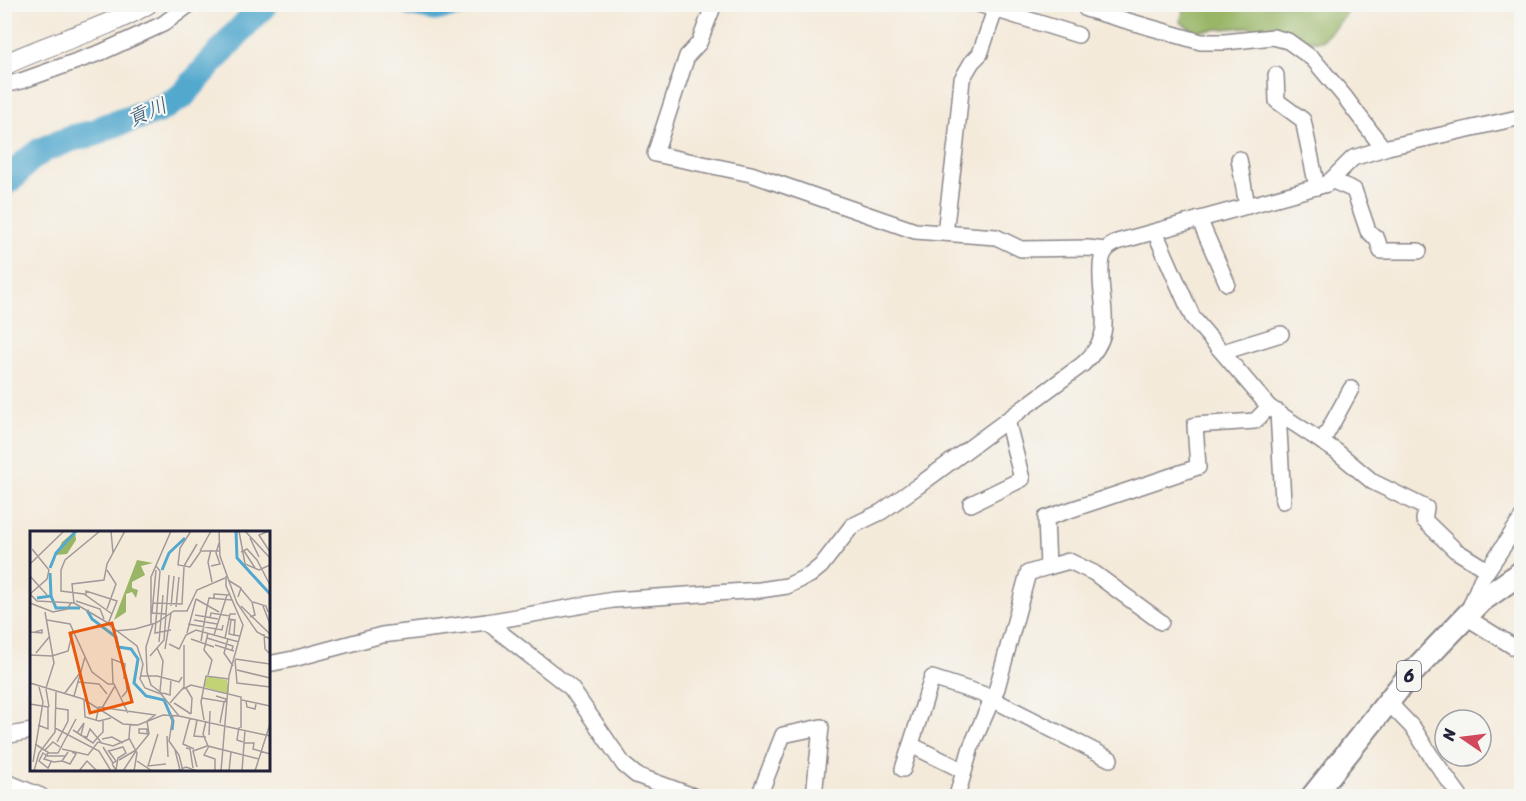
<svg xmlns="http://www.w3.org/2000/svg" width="1526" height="801" viewBox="0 0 1526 801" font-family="Sriracha,'Klee One',sans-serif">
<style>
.forest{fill:#99b566;stroke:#5e6c50;stroke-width:1.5}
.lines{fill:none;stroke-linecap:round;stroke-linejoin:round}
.river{stroke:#52a8ce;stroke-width:27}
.street-casing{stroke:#8b868a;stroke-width:18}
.secondary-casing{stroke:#8b868a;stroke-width:22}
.primary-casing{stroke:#8b868a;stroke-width:26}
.street{stroke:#fff;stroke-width:15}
.secondary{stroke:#fff;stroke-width:20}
.primary{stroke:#fff;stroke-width:22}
.labels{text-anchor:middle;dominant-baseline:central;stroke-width:4.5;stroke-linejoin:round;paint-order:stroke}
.shield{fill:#f6f6f2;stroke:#626272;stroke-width:1.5}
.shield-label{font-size:18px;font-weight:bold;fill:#22223b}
.water-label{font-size:21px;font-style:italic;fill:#355876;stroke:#f6f6f2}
.inset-river{fill:none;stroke:#52a8ce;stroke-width:3}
.inset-road{fill:none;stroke:#a09a9a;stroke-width:1.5}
.view{fill:#e8590c;fill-opacity:0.15;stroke:#e8590c;stroke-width:3}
.inset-edge{fill:none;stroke:#22223b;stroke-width:3}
</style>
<rect width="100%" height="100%" fill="#f6f6f2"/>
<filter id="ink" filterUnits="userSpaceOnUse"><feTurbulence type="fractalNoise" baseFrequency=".0167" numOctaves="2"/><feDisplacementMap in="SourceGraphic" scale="12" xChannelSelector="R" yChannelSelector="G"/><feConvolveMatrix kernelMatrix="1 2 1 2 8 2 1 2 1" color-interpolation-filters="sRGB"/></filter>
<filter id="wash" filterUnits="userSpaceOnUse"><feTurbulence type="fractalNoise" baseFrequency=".008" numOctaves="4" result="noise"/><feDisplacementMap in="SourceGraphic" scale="24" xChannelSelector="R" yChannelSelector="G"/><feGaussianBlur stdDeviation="1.35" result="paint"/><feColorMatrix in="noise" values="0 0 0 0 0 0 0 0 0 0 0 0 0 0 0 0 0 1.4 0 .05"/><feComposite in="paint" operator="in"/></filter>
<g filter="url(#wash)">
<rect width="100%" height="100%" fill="#f4eada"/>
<path class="forest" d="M1185 5H1350L1345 16 1322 41H1303L1248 27 1195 31 1180 22Z"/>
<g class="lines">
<g class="river">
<path d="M413 4 435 8 457 4"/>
<path d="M4 183 15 175 25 163 42 150 73 138 95 133 105 127 159 110 182 96 239 31 265 4"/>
</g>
</g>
</g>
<g filter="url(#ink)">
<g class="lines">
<defs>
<g id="street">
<path d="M714 4 699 43 687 56 655 154 751 174 915 231 996 237 1021 249 1088 248 1106 250"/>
<path d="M978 4 1078 35"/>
<path d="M1086 9 1201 42H1225L1273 37 1288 41 1313 59 1344 96 1383 148"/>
<path d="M1276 75 1277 101 1303 120 1317 187"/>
<path d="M4 85 21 81 102 52 163 24 190 4"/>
<path d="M1239 159 1247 206"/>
<path d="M1331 180 1354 190 1368 231 1377 239 1381 251H1419"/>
<path d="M1199 219 1227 283"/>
<path d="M1155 232 1193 318 1269 407 1336 451 1373 482 1426 508 1424 520 1455 550 1487 570"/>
<path d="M945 233 956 142 962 79 972 62 980 54 995 10"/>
<path d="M1223 352 1281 334"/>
<path d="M1278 412 1283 501"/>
<path d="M1322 442 1351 389"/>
<path d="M971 504 1022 479 1007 420"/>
<path d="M1522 518 1481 580 1466 617 1522 652"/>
<path d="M1048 567 1069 561 1094 573 1161 622"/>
<path d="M487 622 571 688 624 765 636 775 693 796"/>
<path d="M268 664 293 659 382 635 487 622 613 600 760 590 787 586 810 575 821 566 852 526 881 512 918 486 1083 364C1118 332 1099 308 1101 268 1101 262 1102 255 1106 250 1108 247 1114 244 1117 242L1327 184 1353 158 1388 147 1522 117"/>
<path d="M1388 702 1414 729 1431 756 1460 796"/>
<path d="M4 736 32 731"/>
<path d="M911 745 964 771"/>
<path d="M903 769 932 678 982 694 1110 759"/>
<path d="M4 781 41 796"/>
<path d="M759 796 783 735 821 727 814 796"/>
<path d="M957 796 971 747 997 688 1028 573 1048 567 1046 518 1198 467 1195 425 1255 421 1269 407"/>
</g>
<path id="secondary" d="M4 65C51 42 102 31 147 4"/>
<path id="primary" d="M1313 796 1408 677 1481 601 1522 572"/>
</defs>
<use href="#street" class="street-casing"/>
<use href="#secondary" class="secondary-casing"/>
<use href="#primary" class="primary-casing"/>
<use href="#street" class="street"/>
<use href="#secondary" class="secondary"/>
<use href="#primary" class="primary"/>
</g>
</g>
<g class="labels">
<rect class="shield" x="1397" y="661" width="24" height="30" rx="4.5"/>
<g class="shield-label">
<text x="1409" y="676">6</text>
</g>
<g class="water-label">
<text transform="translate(147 112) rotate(-23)">貢川</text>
</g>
</g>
<g transform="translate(30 531)">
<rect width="240" height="240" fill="#f4eada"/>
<path d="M177 145 197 149 199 163 174 156Z" fill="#c2d375"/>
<path d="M45 0 46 9 37 23 26 24 32 11ZM107 29 123 32 111 35 115 44 102 51V57L108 59 106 67 102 61 96 63V81L84 89Z" fill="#99b566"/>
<path class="inset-river" d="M206 0 207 27 240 63M20 37 26 22 46 0M132 39 139 22 155 7M21 65 26 77H50M7 67 21 65 20 42M57 79 62 88 86 106 88 116 101 118 108 128 104 152 116 165 134 169 143 190 142 199"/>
<path class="inset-road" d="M70 0 35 29 31 39V60L54 63 82 83M81 0 83 22M161 0 150 17 148 34 160 36 171 20H190M189 0 190 25 207 72 227 101 240 108M209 0 215 33 229 39 240 34M215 0 240 27M239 0 229 4 240 21M220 7 229 26M2 18 19 39 17 48 0 63 7 70 44 72 42 53 74 49 77 33 95 0M181 19 178 31 182 51M170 20 181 0M214 20 225 37M211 21 217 18 227 29 240 54M0 33 34 0M126 35 130 40 125 102 141 99M154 35 167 13M181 35 190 33 186 22 189 12M126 39 122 82 136 83M0 45 17 64M198 49 211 57 208 66M211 58 222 71 225 84 220 86M56 64V60L87 70 78 93 107 115 113 133 110 148 115 157 131 163 149 185M166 68 189 81M184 68V63L199 64M46 70 70 78 74 88M223 71 236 75 238 81M0 72 23 81 37 78 41 72M44 72 78 92M123 72 152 73 154 36M141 75 144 45M211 75 240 103M233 75 240 93M146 76 149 46M177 76 179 67 202 69M77 78 86 53 77 39M15 81 24 132 16 157M165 84 188 88M180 87 181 82 200 85M198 88 205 89 204 104 210 105M17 89 40 93 62 141 78 153H84L98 182M164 89 187 93M201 89 199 103 204 104M121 93V46L141 0M123 93 116 116 117 141 121 154 133 163M158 93 192 99 193 94M85 100 105 98 126 92 144 80H157L167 59 195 47M0 101 12 102V99L5 101M157 102 166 68M178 102 174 119 182 129 178 144M234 103 235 118 240 123M184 104 197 64M177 107 203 115 202 119M195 107 200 83H206M161 108 184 116M198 108 194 122 203 135M171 110 177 76M129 111 133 64M139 113 149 118 156 104 166 99 209 111M185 114 204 120M127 117 133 130 130 160M135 118 141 82M6 122 20 105M0 124 22 125 38 120 43 99M120 125 134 109 139 44M205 128 240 133M205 129 207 152 240 156M207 139 240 147M110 145H127L149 151 152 146M48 151 69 153 77 163M0 152 53 168 93 193 108 194 133 184 149 185 240 205M83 153 82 128 95 133 94 148M156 157 162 167 161 183M16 158 19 176M153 158 161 154 211 166V197M35 162 49 143M133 162 140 164 141 148M44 165 55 126M92 166 97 160 96 149M172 167 195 171 196 168 186 165M54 169 55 186 69 190 81 187M212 169 240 175M216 170 217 176 225 178 226 173M140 172 154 156V114M144 172 161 183M0 173 18 176V198L8 194M25 177 38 179V190L27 211M72 177 85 155M143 185 139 210 149 224 153 240M160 187 153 213 164 218M66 189 69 176 125 184 117 190 119 203 106 219M167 189 164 205 176 206M174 189 171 171 176 145 199 148M176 190 173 203 178 215 229 228M190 192 194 171M100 194 99 207 107 222 104 240M209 196 207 209 213 211M25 197 69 220 81 240M43 199 63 212 68 206M47 202 54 192 51 204M117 202V198H109V202L119 203M128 203 118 235 136 233M179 204 180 180M52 205 57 206 60 198 71 211M137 205 138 226M68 206 73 201V190M72 208 82 206 93 212M214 212H224L223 218 240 223M5 213 19 222H28L46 188M179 215 174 224 185 228V240M73 216 83 232M156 217 160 218 163 237M32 218 58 224 68 211 83 215 99 208M15 219 23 211 30 216M78 219 86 230 82 233M145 219 150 239M79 220 93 216 96 222 88 227 86 239 82 233M18 222 14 228 24 231 32 230 38 221M16 224 13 222 9 230 18 237 21 231M16 225H36M89 229 106 219M32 230 40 233 46 223 42 221M107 230 122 240M3 231 13 171 9 156M167 236 163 220 177 215M4 240 9 222 25 201 26 161M49 240 57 230 67 240M93 240 106 220M146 240 156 236 167 240M191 240 199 145 213 94 196 55V45M199 240 201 221M212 240 215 199M225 240 240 193"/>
<path class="view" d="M82 92 102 171 60 182 40 102Z"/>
<rect width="240" height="240" class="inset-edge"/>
</g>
<rect width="1526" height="801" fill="none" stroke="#f6f6f2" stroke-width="24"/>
<g transform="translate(1463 738) rotate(284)"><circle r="28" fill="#f6f6f2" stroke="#a1a1a9" stroke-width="1.5"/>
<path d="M0-4.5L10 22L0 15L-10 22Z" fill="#d1495b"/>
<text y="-9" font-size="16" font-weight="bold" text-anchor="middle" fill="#22223b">N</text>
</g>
</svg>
